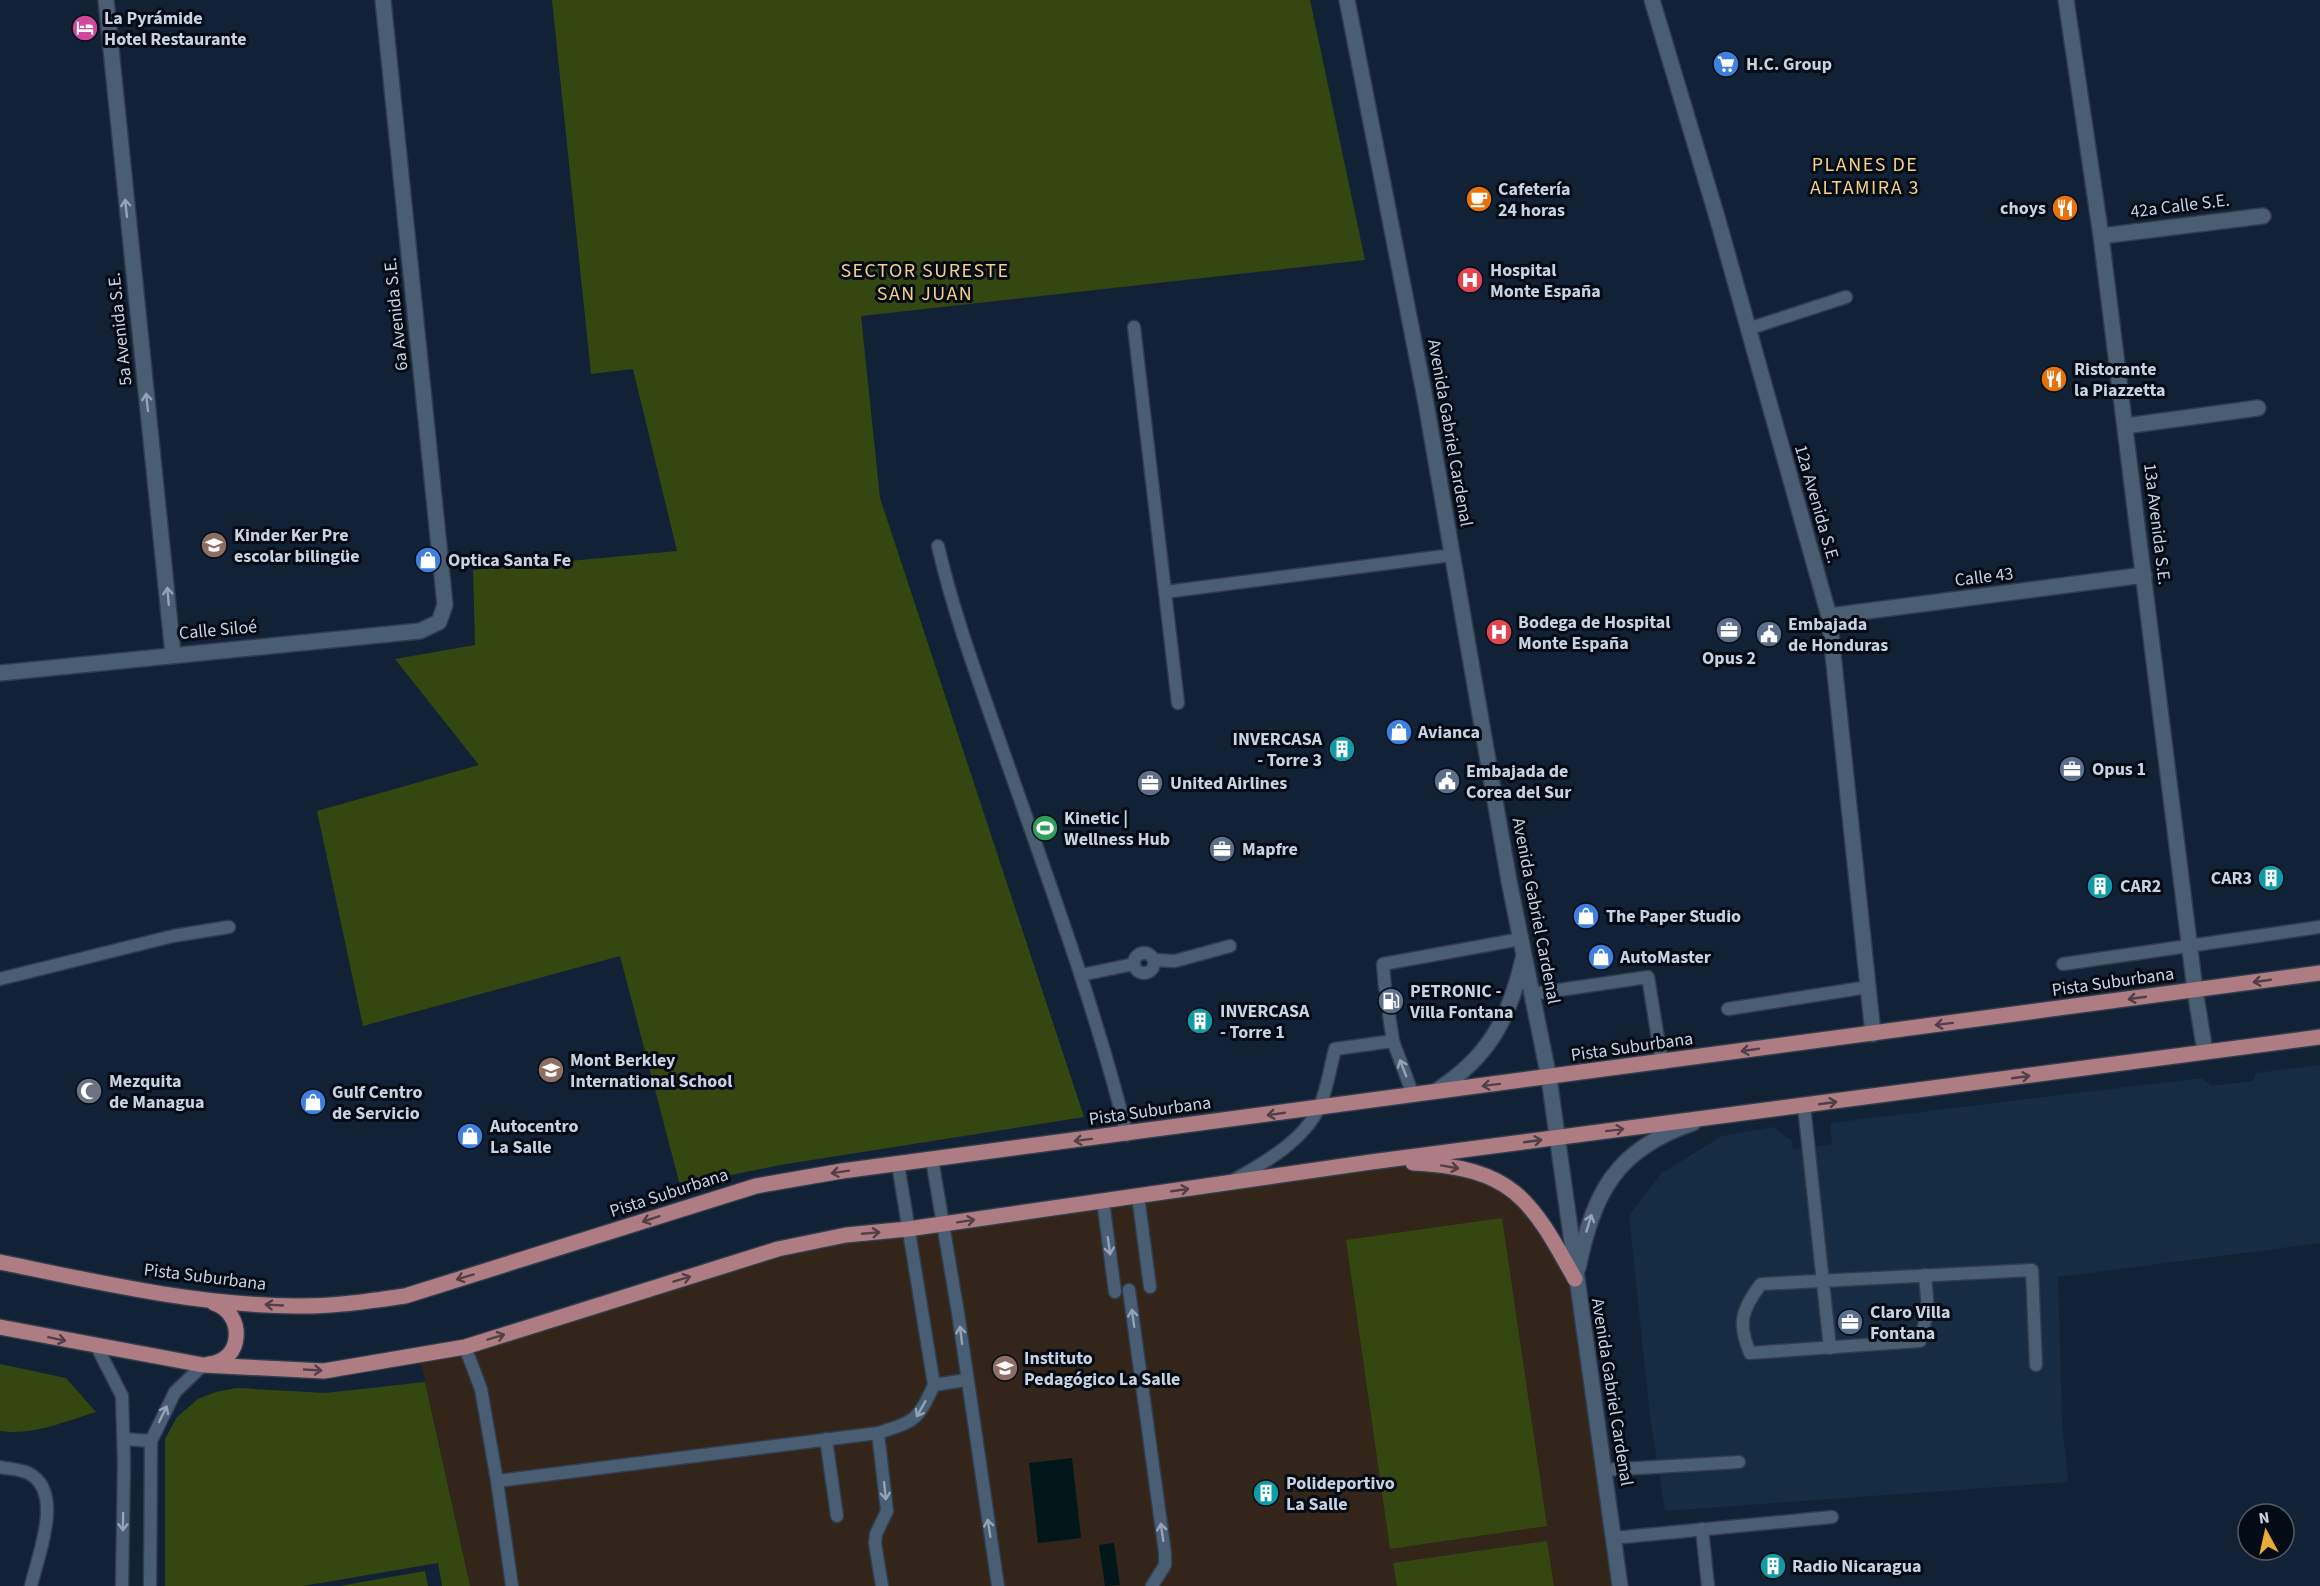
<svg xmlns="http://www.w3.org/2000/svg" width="2320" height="1586" viewBox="0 0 2320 1586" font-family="'Source Sans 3',sans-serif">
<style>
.built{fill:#162b44}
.education{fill:#332519}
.green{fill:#354710}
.water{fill:#001619}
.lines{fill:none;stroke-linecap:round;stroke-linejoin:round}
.lane-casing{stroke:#303b4b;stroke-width:15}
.street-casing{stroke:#303b4b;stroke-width:18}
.secondary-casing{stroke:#303b4b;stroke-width:18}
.primary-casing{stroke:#303b4b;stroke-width:18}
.lane{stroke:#495d73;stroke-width:12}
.street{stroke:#495d73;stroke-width:15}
.secondary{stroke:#495d73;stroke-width:15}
.primary{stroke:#ad7d83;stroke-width:15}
.oneway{stroke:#95a4b5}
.oneway2{stroke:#513e46}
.labels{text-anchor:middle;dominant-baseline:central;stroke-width:6;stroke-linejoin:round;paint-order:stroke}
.poi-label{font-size:18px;font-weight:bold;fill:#c8d3e1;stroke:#050b14;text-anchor:start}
.street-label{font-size:18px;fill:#c8d3e1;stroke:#050b14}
.neighbourhood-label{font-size:20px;letter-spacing:1.5px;fill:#f7cf88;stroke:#050b14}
</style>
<rect width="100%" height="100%" fill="#112236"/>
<path class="built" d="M2320 1065V1243L2058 1277 2062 1420 2068 1482 1665 1511 1650 1416 1629 1215 1662 1173 1722 1136 1773 1127 1792 1141 1793 1150 1832 1144 1830 1123 2202 1078 2211 1086 2253 1081 2256 1073Z"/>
<path class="education" d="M1371 1162 1432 1164 1514 1191 1575 1279 1620 1586H470L419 1354 778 1249Z"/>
<g class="green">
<path d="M552 0H1310L1365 260 861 316 880 498 1084 1117 780 1165 721 1177 681 1189 620 956 363 1026 317 811 479 765 395 659 475 645 473 570 677 551 633 369 591 374Z"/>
<path d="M1502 1218 1547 1526 1390 1549 1346 1240Z"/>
<path d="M0 1364 66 1378 96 1412C66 1421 32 1436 0 1431Z"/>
<path d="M425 1382 470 1586H442L438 1563 303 1586H165V1439L177 1417 198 1399 216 1392 237 1388 325 1393Z"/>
<path d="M1547 1541 1554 1586H1397L1393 1563Z"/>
<path d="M425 1571 428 1586H339Z"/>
</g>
<g class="water">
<path d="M1072 1458 1081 1538 1038 1543 1029 1463Z"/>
<path d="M1114 1543 1120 1585 1105 1586 1099 1545Z"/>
</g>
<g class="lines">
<defs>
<g id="lane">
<path d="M1134 327 1178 703"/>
<path d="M1748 329 1846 297"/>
<path d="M938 546C954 615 978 679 1001 745 1046 874 1094 1002 1127 1135"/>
<path d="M1165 592 1452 555"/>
<circle cx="1144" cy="963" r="10"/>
<path d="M1154 960 1175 961 1230 946"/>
<path d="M2063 964 2320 927"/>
<path d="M1081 975 1134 964"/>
<path d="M0 979 173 936 229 927"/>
<path d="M1385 988 1383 964 1521 939"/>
<path d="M1532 994 1648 977 1662 1063"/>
<path d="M1728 1009 1868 987"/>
<path d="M1389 1015 1393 1041 1413 1095"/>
<path d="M1804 1106 1830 1348"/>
<path d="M932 1159 958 1313 998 1586"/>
<path d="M1234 1180C1264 1163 1303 1141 1319 1108 1327 1090 1330 1068 1335 1049L1393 1041"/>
<path d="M1138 1196 1150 1287"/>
<path d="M1103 1201 1115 1292"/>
<path d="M1925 1275 1928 1310 1920 1341 1750 1353C1737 1323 1742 1309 1761 1284L2032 1270 2036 1365"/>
<path d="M1129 1290 1165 1553V1565L1152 1586"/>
<path d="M97 1347 122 1396 124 1463 122 1586"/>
<path d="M465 1347 481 1389 497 1481 878 1433C916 1421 917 1421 934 1385L898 1164"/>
<path d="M934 1385 966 1380"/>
<path d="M878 1433 887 1511 876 1534 875 1543 882 1586"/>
<path d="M124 1439 151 1441"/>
<path d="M826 1439 837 1516"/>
<path d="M0 1467C8 1469 20 1469 28 1473 65 1491 38 1555 31 1586"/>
<path d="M1605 1470 1739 1462"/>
<path d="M497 1481 512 1586"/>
<path d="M1702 1529 1708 1586"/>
<path d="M1613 1538 1832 1517"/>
<path d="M150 1586 151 1441 175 1392 203 1365"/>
</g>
<g id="street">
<path d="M106 0 173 654"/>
<path d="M1652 0 1717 217 1829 616 1873 1034"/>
<path d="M2066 0 2101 236 2195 990 2205 1052"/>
<path d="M2101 236 2263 216"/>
<path d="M2125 426 2258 408"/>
<path d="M1829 616 2144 575"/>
<path d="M0 673 420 631 439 622 445 605 383 0"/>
</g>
<g id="secondary">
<path d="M1347 0 1425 398 1509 881 1549 1078 1620 1586"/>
<path d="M1436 1091C1489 1057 1509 1019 1523 959"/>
<path d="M1578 1268C1594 1192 1616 1149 1693 1123"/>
</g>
<g id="primary">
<path d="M1413 1163C1513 1168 1530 1198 1575 1279"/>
<path d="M0 1262C97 1282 195 1305 295 1306 331 1307 369 1301 405 1296L756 1186 842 1171 2320 973"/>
<path d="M0 1327 203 1365 324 1371 465 1347 778 1249 846 1235 908 1229 1371 1162 2320 1037"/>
<path d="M209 1364C244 1361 245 1313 214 1303"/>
</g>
</defs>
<use href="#lane" class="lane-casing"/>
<use href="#street" class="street-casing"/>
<use href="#secondary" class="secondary-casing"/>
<use href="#primary" class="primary-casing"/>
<use href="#lane" class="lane"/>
<use href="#street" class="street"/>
<use href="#secondary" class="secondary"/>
<use href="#primary" class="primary"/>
</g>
<defs><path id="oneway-shaft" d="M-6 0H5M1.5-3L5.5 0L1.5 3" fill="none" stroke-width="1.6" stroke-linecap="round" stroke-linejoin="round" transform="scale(1.5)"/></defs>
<g class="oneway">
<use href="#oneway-shaft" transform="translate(126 208) rotate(-96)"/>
<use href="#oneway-shaft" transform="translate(147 402) rotate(-96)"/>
<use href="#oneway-shaft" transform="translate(168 596) rotate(-95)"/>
<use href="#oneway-shaft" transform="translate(1403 1068) rotate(-111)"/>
<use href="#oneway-shaft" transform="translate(1589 1223) rotate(-73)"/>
<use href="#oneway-shaft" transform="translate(1109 1246) rotate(82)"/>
<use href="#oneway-shaft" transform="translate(1133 1318) rotate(-98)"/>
<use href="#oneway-shaft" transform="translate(961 1335) rotate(-97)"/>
<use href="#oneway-shaft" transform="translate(921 1409) rotate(120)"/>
<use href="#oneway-shaft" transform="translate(163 1414) rotate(-64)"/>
<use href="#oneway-shaft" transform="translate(885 1491) rotate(84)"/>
<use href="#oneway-shaft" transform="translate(123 1522) rotate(91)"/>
<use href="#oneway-shaft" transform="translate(989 1528) rotate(-99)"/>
<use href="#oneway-shaft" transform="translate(1162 1532) rotate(-98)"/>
</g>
<g class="oneway2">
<use href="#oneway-shaft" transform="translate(2262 981) rotate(172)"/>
<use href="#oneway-shaft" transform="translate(2137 998) rotate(172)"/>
<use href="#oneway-shaft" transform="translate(1944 1024) rotate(173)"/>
<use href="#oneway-shaft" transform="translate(1750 1050) rotate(172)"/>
<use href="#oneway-shaft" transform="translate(2021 1077) rotate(-8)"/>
<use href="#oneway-shaft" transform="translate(1491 1085) rotate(173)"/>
<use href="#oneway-shaft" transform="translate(1828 1103) rotate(-8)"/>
<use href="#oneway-shaft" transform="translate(1276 1114) rotate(172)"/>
<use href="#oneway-shaft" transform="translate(1615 1130) rotate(-7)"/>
<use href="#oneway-shaft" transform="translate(1083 1140) rotate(173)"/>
<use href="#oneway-shaft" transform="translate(1533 1141) rotate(-8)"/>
<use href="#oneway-shaft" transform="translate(1450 1167) rotate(10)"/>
<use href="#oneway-shaft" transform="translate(840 1172) rotate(171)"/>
<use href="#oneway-shaft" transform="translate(1180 1190) rotate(-8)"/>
<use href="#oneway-shaft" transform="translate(651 1219) rotate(162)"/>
<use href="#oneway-shaft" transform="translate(966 1221) rotate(-9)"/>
<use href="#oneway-shaft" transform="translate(871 1233) rotate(-5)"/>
<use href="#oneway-shaft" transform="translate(465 1277) rotate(163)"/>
<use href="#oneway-shaft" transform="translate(682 1279) rotate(-17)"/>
<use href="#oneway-shaft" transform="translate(274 1305) rotate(-177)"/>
<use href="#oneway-shaft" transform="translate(496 1337) rotate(-17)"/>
<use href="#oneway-shaft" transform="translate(57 1339) rotate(12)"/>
<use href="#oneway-shaft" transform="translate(313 1370) rotate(3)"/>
</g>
<defs>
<symbol id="hotel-disc" viewBox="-11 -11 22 22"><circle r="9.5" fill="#d1479c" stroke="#050b14"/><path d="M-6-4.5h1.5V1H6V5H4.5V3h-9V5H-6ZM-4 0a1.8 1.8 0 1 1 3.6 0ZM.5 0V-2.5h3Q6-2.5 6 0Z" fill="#fff"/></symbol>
<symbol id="supermarket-disc" viewBox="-11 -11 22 22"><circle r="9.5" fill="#3f7fe0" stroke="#050b14"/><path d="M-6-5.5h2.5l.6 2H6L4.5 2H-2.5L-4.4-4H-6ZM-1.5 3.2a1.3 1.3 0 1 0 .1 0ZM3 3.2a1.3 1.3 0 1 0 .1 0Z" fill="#fff"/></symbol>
<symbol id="cafe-disc" viewBox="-11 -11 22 22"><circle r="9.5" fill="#e8710a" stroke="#050b14"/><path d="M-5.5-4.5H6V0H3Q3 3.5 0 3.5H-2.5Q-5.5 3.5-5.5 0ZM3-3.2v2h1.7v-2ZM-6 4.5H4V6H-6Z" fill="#fff"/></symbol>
<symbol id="restaurant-disc" viewBox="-11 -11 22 22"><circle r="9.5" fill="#e8710a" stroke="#050b14"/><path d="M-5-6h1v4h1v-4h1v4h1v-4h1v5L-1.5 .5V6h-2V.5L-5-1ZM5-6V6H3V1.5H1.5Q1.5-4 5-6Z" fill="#fff"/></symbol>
<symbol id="hospital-disc" viewBox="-11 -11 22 22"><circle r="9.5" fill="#e0444e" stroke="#050b14"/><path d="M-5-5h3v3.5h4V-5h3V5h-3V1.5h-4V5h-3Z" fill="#fff"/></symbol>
<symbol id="school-disc" viewBox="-11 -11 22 22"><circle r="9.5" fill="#8d6e63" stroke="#050b14"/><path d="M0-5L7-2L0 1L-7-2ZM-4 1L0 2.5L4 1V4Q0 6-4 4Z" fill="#fff"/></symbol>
<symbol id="shop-disc" viewBox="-11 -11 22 22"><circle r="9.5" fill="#3f7fe0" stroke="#050b14"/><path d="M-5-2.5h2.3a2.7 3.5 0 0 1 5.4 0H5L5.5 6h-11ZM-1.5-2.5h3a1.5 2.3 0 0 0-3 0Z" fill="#fff"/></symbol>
<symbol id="office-disc" viewBox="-11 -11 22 22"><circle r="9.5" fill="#5c6f8a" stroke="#050b14"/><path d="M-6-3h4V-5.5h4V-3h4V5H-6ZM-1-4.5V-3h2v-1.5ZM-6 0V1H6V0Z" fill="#fff"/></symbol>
<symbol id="civic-disc" viewBox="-11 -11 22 22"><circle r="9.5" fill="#5c6f8a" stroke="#050b14"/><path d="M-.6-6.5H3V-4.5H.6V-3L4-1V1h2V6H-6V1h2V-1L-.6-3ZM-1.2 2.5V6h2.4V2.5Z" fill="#fff"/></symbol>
<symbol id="building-disc" viewBox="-11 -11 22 22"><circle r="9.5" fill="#0f9aa8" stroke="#050b14"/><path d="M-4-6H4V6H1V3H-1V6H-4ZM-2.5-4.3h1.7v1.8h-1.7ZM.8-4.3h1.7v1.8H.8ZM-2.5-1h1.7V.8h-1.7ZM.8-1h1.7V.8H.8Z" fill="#fff"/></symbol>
<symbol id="stadium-disc" viewBox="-11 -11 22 22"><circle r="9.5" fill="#2e9e5b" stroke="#050b14"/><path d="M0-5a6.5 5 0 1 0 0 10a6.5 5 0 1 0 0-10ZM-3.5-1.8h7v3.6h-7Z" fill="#fff"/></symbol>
<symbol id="fuel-disc" viewBox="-11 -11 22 22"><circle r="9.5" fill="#5c6f8a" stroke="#050b14"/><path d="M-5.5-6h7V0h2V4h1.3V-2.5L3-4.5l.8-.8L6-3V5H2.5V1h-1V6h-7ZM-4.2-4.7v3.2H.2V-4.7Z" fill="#fff"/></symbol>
<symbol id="mosque-disc" viewBox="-11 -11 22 22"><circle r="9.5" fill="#6b7280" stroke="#050b14"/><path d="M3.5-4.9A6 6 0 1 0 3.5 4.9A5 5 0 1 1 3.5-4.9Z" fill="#fff"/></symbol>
</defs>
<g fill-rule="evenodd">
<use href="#hotel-disc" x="70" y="13" width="30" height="30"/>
<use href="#supermarket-disc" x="1711" y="49" width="30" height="30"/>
<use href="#cafe-disc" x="1464" y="184" width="30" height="30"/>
<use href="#restaurant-disc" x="2050" y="193" width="30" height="30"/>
<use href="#hospital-disc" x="1455" y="265" width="30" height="30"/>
<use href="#restaurant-disc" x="2039" y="364" width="30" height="30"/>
<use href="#school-disc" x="199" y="530" width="30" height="30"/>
<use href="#shop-disc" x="413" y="545" width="30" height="30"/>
<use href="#office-disc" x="1714" y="615" width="30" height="30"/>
<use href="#hospital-disc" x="1484" y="617" width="30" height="30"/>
<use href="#civic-disc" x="1754" y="619" width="30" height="30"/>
<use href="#shop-disc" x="1384" y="717" width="30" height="30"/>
<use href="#building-disc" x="1327" y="734" width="30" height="30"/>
<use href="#office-disc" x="2057" y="754" width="30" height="30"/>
<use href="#civic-disc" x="1432" y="766" width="30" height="30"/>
<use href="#office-disc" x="1135" y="768" width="30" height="30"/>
<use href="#stadium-disc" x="1030" y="813" width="30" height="30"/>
<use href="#office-disc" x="1207" y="834" width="30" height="30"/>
<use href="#building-disc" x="2256" y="863" width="30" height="30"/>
<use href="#building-disc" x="2085" y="871" width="30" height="30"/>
<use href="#shop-disc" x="1571" y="901" width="30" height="30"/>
<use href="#shop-disc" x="1586" y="942" width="30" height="30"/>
<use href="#fuel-disc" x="1376" y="986" width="30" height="30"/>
<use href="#building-disc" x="1185" y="1006" width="30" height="30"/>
<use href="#school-disc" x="536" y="1055" width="30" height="30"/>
<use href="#mosque-disc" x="74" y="1076" width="30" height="30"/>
<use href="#shop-disc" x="298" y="1087" width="30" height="30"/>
<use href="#shop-disc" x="455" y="1121" width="30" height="30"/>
<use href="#office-disc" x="1835" y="1307" width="30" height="30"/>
<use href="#school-disc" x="990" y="1353" width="30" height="30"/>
<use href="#building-disc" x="1251" y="1478" width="30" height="30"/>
<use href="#building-disc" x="1758" y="1551" width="30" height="30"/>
</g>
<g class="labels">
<g class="poi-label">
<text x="104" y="18">La Pyrámide<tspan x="104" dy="21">Hotel Restaurante</tspan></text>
<text x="1746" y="64">H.C. Group</text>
<text x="1498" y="189">Cafetería<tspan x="1498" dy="21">24 horas</tspan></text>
<text x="2046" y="208" text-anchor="end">choys</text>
<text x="1490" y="270">Hospital<tspan x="1490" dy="21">Monte España</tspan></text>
<text x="2074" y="369">Ristorante<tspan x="2074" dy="21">la Piazzetta</tspan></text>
<text x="234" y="535">Kinder Ker Pre<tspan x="234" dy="21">escolar bilingüe</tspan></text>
<text x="448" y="560">Optica Santa Fe</text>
<text x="1518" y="622">Bodega de Hospital<tspan x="1518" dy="21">Monte España</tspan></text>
<text x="1788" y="624">Embajada<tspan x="1788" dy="21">de Honduras</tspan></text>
<text x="1729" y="658" text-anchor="middle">Opus 2</text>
<text x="1418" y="732">Avianca</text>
<text x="1322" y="739" text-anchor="end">INVERCASA<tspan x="1322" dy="21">- Torre 3</tspan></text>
<text x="2092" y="769">Opus 1</text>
<text x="1466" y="771">Embajada de<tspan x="1466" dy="21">Corea del Sur</tspan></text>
<text x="1170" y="783">United Airlines</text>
<text x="1064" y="818">Kinetic |<tspan x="1064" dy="21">Wellness Hub</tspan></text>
<text x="1242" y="849">Mapfre</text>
<text x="2252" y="878" text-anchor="end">CAR3</text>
<text x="2120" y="886">CAR2</text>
<text x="1606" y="916">The Paper Studio</text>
<text x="1620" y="957">AutoMaster</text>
<text x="1410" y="991">PETRONIC -<tspan x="1410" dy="21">Villa Fontana</tspan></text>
<text x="1220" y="1011">INVERCASA<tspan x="1220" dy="21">- Torre 1</tspan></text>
<text x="570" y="1060">Mont Berkley<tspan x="570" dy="21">International School</tspan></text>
<text x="109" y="1081">Mezquita<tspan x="109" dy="21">de Managua</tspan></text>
<text x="332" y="1092">Gulf Centro<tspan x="332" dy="21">de Servicio</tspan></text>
<text x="490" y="1126">Autocentro<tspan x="490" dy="21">La Salle</tspan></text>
<text x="1870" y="1312">Claro Villa<tspan x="1870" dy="21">Fontana</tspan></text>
<text x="1024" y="1358">Instituto<tspan x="1024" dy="21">Pedagógico La Salle</tspan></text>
<text x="1286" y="1483">Polideportivo<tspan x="1286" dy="21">La Salle</tspan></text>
<text x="1792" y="1566">Radio Nicaragua</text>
</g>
<g class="street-label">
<text transform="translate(2180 206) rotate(-7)">42a Calle S.E.</text>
<text transform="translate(396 314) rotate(-96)">6a Avenida S.E.</text>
<text transform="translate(120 329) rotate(-96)">5a Avenida S.E.</text>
<text transform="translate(1450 433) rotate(80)">Avenida Gabriel Cardenal</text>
<text transform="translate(1817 504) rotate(74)">12a Avenida S.E.</text>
<text transform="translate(2157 524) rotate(83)">13a Avenida S.E.</text>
<text transform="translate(1984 577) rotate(-7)">Calle 43</text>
<text transform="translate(218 630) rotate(-5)">Calle Siloé</text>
<text transform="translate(1536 911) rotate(79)">Avenida Gabriel Cardenal</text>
<text transform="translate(2113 982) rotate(-8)">Pista Suburbana</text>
<text transform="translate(1632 1047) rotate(-8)">Pista Suburbana</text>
<text transform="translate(1150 1111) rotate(-8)">Pista Suburbana</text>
<text transform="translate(669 1193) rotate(-18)">Pista Suburbana</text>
<text transform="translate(205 1277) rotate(7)">Pista Suburbana</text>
<text transform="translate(1612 1392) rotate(81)">Avenida Gabriel Cardenal</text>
</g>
<g class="neighbourhood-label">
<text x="1865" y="165">PLANES DE<tspan x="1865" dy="23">ALTAMIRA 3</tspan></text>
<text x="925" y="271">SECTOR SURESTE<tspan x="925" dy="23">SAN JUAN</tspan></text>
</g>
</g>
<g transform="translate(2266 1532) rotate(352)"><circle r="28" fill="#050b14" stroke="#535b66" stroke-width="1.5"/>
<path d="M0-4.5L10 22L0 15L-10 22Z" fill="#e5ad36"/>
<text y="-9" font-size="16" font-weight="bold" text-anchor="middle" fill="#c8d3e1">N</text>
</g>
</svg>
